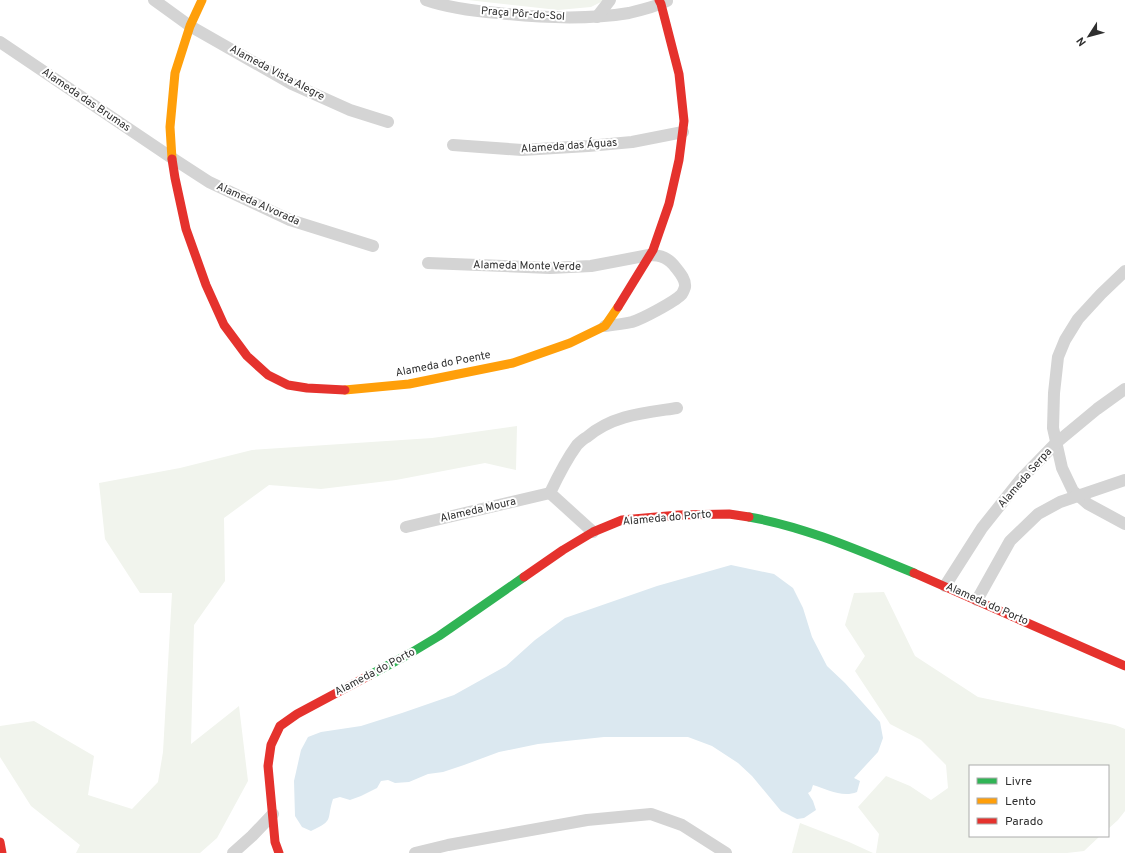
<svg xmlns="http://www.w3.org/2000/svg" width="1125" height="853" viewBox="0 0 1125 853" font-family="Overpass,sans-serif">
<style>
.green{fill:#f1f4ed}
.water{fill:#dbe8f0}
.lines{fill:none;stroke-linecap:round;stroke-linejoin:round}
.street{stroke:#d4d4d4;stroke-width:12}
.fast{stroke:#30b455;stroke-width:9}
.slow{stroke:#ff9f0a;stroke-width:9}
.jam{stroke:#e5322d;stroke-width:9}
.labels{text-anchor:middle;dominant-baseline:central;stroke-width:4;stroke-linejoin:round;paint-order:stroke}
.street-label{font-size:11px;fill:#2f2f2f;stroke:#fff}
</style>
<rect width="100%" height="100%" fill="#fff"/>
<g class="green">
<path d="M468 0H605L591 7 558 10Z"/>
<path d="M517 426 516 470 485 463 396 480 321 489 269 485 224 518 225 581 194 625 191 744 239 706 248 781 217 838 200 853H76L80 845 31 806 0 757V726L34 721 94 756 88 795 132 809 158 782 163 752 172 593H140L105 539 99 483 180 468 252 450 432 438Z"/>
<path d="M884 592 915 656 978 697 1115 725 1125 729V811L1118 820 1108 829V766H970V836H1100L1084 851 1067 853H876L879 834 858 807 886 776 910 786 931 800 948 788 946 765 921 740 890 724 855 671 865 656 845 625 854 593Z"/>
<path d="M800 823 849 842 873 853H792Z"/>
</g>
<path class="water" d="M731 565 774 574 793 588 803 608 812 637 827 666 845 683 880 722 883 738 878 752 854 778 860 781 857 792C842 798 827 789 813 785L811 791 808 793 813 801 816 810 804 818 797 819 781 811 752 776 738 763 712 746 688 737H604L538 744 499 752 464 765 443 772 428 774 409 782 395 783 388 780 381 781 377 788 361 796 350 800 340 797 333 799C326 820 335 820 311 831L302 827 295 816 294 781 301 750 308 737 321 732 361 726 402 713 454 695 506 666 535 640 565 618 657 586Z"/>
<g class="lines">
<g class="street">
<path d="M154 0 190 26 292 84 350 110 388 122"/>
<path d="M426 0C449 8 474 11 498 13 542 18 586 20 629 13 642 10 655 7 667 1"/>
<path d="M597 17 610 0"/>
<path d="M0 42 172 158 209 182 290 220 373 246"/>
<path d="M453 145 522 150 588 146 632 142 683 132"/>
<path d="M428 263 550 268 591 266 649 255C661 255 669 258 676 268 680 273 686 280 685 287 684 290 683 293 681 295 674 302 642 319 632 322 623 324 614 325 605 326"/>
<path d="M1125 271 1101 294 1078 319 1065 340 1058 357 1054 393 1053 428 1062 468 1073 491 1088 504 1125 524"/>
<path d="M406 527 550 493"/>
<path d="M593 532 550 493C558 476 566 460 577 445 580 442 583 439 587 437 613 415 644 413 677 408"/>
<path d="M945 586 982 528 1021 479 1056 443 1097 409 1125 389"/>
<path d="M977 600 1010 541 1038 514 1060 502 1125 480"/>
<path d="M233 853 252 836 273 814"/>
<path d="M415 853 448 845 587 820 651 814 682 825 726 853"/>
</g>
<g class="fast">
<path d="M749 517C806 527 860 551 914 573"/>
<path d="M370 675 409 654 439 636 524 577"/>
</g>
<g class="slow">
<path d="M172 159 170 127 175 73 190 26 202 0"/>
<path d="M345 390 409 384 513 363 570 343 605 326 618 307"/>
</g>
<g class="jam">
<path d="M172 159 175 178 186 229 206 285 224 325 247 356 268 375 288 385 307 388 345 390"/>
<path d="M618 307 653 250 669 204 679 160 684 121 679 74 661 4 659 0"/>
<path d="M914 573 1125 666"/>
<path d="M524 577 563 550 593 532 622 520 679 515 729 514 749 517"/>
<path d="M0 842 2 853"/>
<path d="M279 853 275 842 268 766 271 745 280 726 297 714 370 675"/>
</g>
</g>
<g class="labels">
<g class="street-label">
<text transform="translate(523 14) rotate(4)">Praça Pôr-do-Sol</text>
<text transform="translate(277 73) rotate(28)">Alameda Vista Alegre</text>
<text transform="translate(86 100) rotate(34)">Alameda das Brumas</text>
<text transform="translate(569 146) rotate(-4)">Alameda das Águas</text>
<text transform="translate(258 204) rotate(24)">Alameda Alvorada</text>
<text transform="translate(527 266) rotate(1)">Alameda Monte Verde</text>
<text transform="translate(443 364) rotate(-11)">Alameda do Poente</text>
<text transform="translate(1025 478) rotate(-49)">Alameda Serpa</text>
<text transform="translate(478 510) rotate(-13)">Alameda Moura</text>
<text transform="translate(667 518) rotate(-5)">Alameda do Porto</text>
<text transform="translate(987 604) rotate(24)">Alameda do Porto</text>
<text transform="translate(375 672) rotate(-28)">Alameda do Porto</text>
</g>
</g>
<rect x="969" y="765" width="140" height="72" fill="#ffffff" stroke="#acacac"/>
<rect x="977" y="778" width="20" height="6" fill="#30b455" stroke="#acacac"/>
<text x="1005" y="785" font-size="12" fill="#2f2f2f">Livre</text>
<rect x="977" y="798" width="20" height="6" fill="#ff9f0a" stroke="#acacac"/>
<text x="1005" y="805" font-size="12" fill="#2f2f2f">Lento</text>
<rect x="977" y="818" width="20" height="6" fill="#e5322d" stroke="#acacac"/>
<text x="1005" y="825" font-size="12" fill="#2f2f2f">Parado</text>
<g transform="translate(1089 36) rotate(234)" stroke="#ffffff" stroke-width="3" paint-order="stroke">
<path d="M0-3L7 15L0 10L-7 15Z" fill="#2f2f2f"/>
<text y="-6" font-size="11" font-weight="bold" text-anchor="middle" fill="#2f2f2f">N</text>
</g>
</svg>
